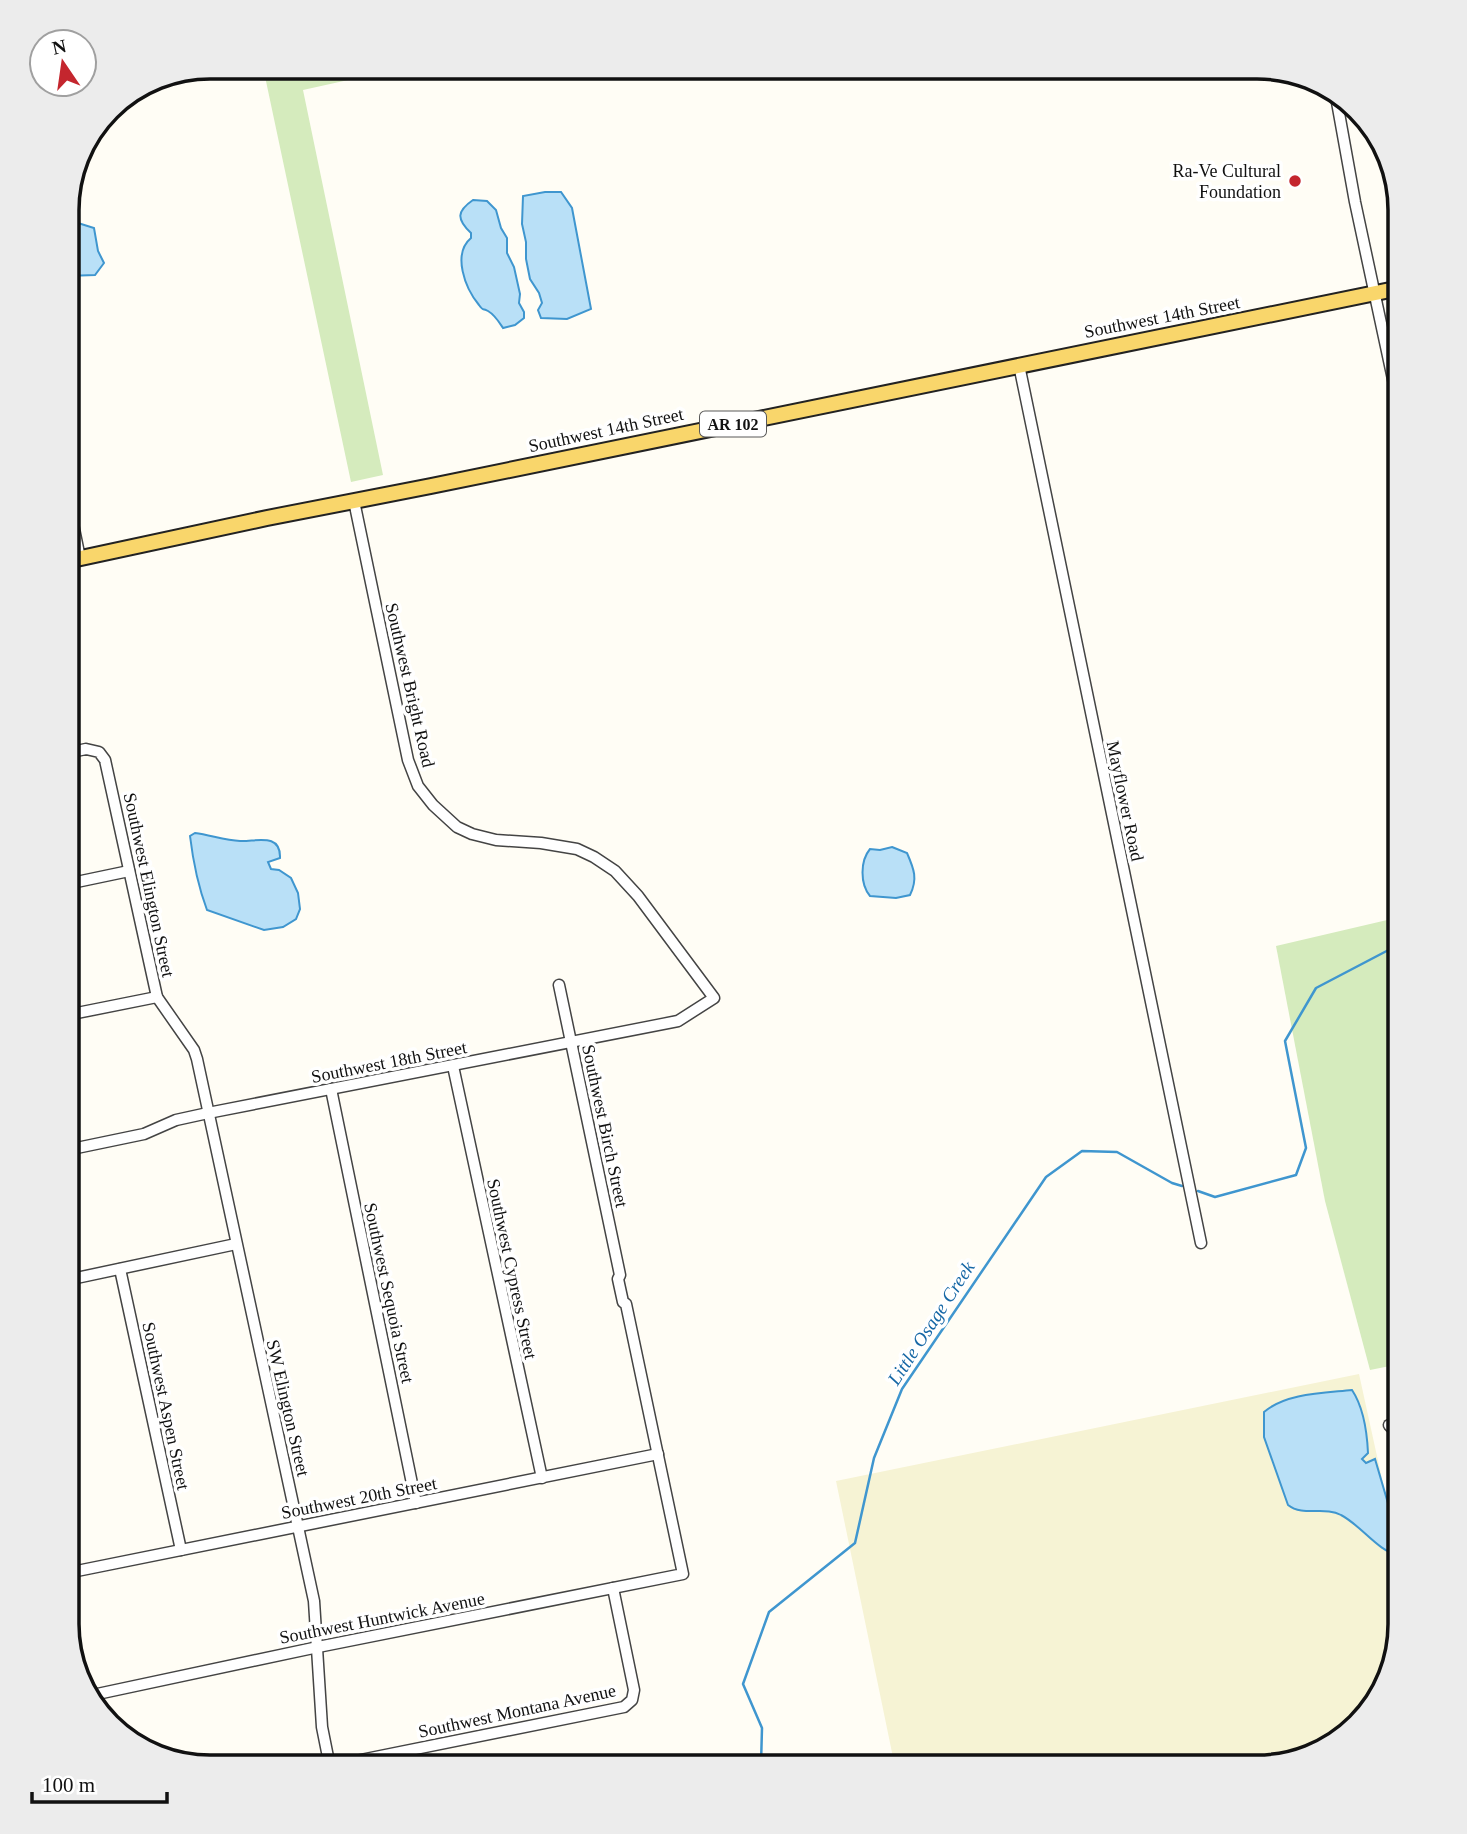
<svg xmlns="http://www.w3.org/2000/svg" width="1467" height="1834" viewBox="0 0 1467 1834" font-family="'Times New Roman',serif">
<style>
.farmland{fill:#f6f3d4}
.green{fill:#d5ebbd}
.water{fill:#b9e0f7;stroke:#3f96cf;stroke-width:2}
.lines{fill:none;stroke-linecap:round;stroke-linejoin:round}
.stream{stroke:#3f96cf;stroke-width:2.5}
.minor-casing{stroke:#444;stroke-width:13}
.primary-casing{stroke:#222;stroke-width:18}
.minor{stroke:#fff;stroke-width:10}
.primary{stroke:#f9d66b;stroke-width:14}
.poi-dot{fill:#c4262e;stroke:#fff;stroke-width:2.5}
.labels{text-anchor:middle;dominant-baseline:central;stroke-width:7;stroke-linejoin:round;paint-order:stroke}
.shield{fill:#fff;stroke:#585858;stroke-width:2}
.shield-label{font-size:16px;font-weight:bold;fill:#111}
.poi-label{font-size:18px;fill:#111;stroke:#fff;text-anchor:end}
.street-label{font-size:18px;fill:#111;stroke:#fff}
.water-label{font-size:19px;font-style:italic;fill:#1768a6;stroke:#fff}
.rim{fill:none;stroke:#111;stroke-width:3.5}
</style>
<rect width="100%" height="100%" fill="#fffdf5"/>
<path class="farmland" d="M1359 1374 1400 1561V1625L1386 1688 1337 1743 1258 1767H895L836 1481Z"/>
<g class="green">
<path d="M263 67H407L303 90 383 475 351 482Z"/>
<path d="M1400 917V1364L1370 1370 1325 1201 1276 946Z"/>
</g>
<g class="water">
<path d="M545 192H561L572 208 591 309 567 319 541 318 538 310 542 303 539 293 530 279 526 259V242L522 224 523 196Z"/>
<path d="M473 200 487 201 496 210 501 228 507 238V253L514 267 520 294 519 303 524 312V318L515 325 503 328C499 322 495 315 488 311 481 307 484 312 479 305 465 288 452 254 471 238V233C456 219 457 211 473 200Z"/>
<path d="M78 223 94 228 98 251 104 263 95 275 67 276V226Z"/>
<path d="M195 833C210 835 225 840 240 841 255 842 281 832 280 858L268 862 271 869 279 870 291 878 298 893 300 909 296 919 283 927 264 930 207 910C198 886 193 861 190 836Z"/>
<path d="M892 847 907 853C914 869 918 879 910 895L896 898 870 896C860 884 860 861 870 849L880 850Z"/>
<path d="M1352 1390C1364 1408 1367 1431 1368 1453L1362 1459 1366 1463 1375 1459 1400 1544V1556C1377 1551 1362 1526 1341 1515 1325 1506 1303 1517 1288 1505L1264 1437V1412C1286 1393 1324 1393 1352 1390Z"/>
</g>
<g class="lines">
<g class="stream">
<path d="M1198 1191 1215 1197 1296 1175 1306 1148 1285 1041 1316 988 1400 944"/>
<path d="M759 1767 761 1764 762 1728 743 1684 769 1612 855 1543 874 1458 902 1389 1046 1177 1082 1151 1117 1152 1172 1183 1182 1186"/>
</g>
<defs>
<g id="minor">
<path d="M1335 91 1355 202 1400 412"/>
<path d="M1019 365 1201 1243"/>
<path d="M67 495 80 558"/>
<path d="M67 753 86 749 99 752 105 760 157 997 194 1050 197 1059 314 1601 322 1727 330 1767"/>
<path d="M67 884 129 871"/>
<path d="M67 1015 157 997"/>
<path d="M453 1066 542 1478"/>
<path d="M331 1089 416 1503"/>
<path d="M67 1150 144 1134 176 1120 208 1113 678 1021 714 998 638 896 615 871 594 857 577 849 541 843 496 840 472 834 457 827 433 805 418 786 408 760 354 501"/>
<path d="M120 1269 181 1550"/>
<path d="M67 1280 236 1244"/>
<path d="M1389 1425 1400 1437"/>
<path d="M67 1573 658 1454"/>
<path d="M88 1696 318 1647 683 1574 626 1304 623 1302 618 1279 620 1275 559 985"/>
<path d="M326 1767 624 1707 632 1700 634 1690 613 1588"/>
</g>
<path id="primary" d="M67 561 267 518 431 486 1400 288"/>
</defs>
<use href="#minor" class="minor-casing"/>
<use href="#primary" class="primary-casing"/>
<use href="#minor" class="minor"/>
<use href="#primary" class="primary"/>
</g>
<circle class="poi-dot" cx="1295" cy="181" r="7"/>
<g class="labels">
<rect class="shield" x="700" y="411.5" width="66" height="25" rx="5"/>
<g class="shield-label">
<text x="733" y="424">AR 102</text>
</g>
<g class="poi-label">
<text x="1281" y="171">Ra-Ve Cultural<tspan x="1281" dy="21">Foundation</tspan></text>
</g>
<g class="street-label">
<text transform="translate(1162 317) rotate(-11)">Southwest 14th Street</text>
<text transform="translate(606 430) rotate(-12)">Southwest 14th Street</text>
<text transform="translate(410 685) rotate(77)">Southwest Bright Road</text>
<text transform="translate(1125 801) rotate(78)">Mayflower Road</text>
<text transform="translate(149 885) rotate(78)">Southwest Elington Street</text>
<text transform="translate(389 1062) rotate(-11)">Southwest 18th Street</text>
<text transform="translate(605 1126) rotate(78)">Southwest Birch Street</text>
<text transform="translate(512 1269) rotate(78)">Southwest Cypress Street</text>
<text transform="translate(389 1293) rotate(78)">Southwest Sequoia Street</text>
<text transform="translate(166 1406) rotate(78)">Southwest Aspen Street</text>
<text transform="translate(288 1408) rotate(77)">SW Elington Street</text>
<text transform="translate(359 1498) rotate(-11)">Southwest 20th Street</text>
<text transform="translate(382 1618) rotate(-11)">Southwest Huntwick Avenue</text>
<text transform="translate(517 1711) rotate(-12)">Southwest Montana Avenue</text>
</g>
<g class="water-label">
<text transform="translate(931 1323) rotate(-57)">Little Osage Creek</text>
</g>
</g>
<path d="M0 0H1467V1834H0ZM210 79H1257A131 131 0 0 1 1388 210V1624A131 131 0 0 1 1257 1755H210A131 131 0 0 1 79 1624V210A131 131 0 0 1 210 79Z" fill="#ececec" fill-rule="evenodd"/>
<path class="rim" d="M210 79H1257A131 131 0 0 1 1388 210V1624A131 131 0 0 1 1257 1755H210A131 131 0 0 1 79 1624V210A131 131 0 0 1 210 79Z"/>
<g transform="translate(63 63) rotate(347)"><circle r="33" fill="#ffffff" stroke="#a0a0a0" stroke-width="2"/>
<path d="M0-5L12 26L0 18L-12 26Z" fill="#c4262e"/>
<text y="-10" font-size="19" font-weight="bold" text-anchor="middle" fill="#111111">N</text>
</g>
<path d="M32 1792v10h135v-10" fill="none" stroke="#111111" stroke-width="3.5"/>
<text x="42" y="1792" font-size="21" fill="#111111" stroke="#ffffff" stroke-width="5" paint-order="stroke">100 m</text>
</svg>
